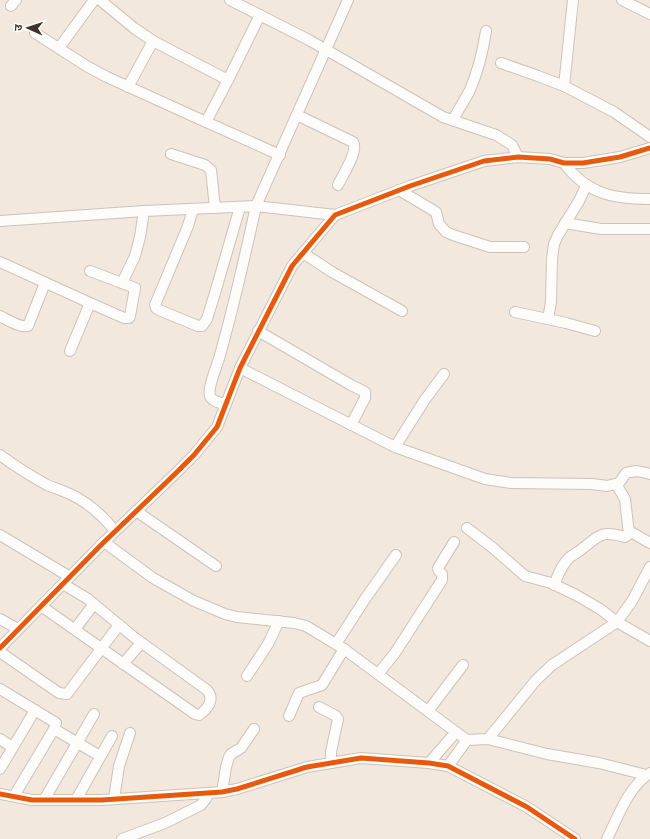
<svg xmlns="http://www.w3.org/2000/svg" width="650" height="839" viewBox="0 0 650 839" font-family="Overpass,'Noto Sans Devanagari',sans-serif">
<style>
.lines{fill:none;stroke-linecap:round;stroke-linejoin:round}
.minor-casing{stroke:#ccc3b9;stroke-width:12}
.minor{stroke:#fdfcfa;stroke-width:10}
.cycleway-casing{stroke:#fff;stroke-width:8}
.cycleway{stroke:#e8590c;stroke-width:5}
</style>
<rect width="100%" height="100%" fill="#f3e8dd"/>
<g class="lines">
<defs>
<g id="minor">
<path d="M100 0 134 28 153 41 228 80"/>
<path d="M230 0 309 40 443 117 496 135 512 145 518 157"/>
<path d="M622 0 650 14"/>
<path d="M11 6 16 0"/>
<path d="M35 33 88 67 107 77 206 122 228 80 260 15"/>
<path d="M59 48 94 0"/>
<path d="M501 63 538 76 564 86 614 112 650 137"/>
<path d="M564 86 573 0"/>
<path d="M128 87 153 41"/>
<path d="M297 115 353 142C359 151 342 176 338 185"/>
<path d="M453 120C458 110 465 100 470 90 478 71 483 51 486 31"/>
<path d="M206 122 280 155"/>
<path d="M171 154 205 165 211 170 215 208"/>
<path d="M564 163C587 194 613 199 650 199"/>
<path d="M399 190 436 212 439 224 446 232 453 235 490 247H524"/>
<path d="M193 209 188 226 155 305 156 308 159 310 198 326H202L207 319 215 293 240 207"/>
<path d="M335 215 256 206 348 0"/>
<path d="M0 221 144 211 256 206C245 256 234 306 220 355 218 364 207 388 210 396 213 402 220 403 226 404"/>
<path d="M565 223 601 229H650"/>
<path d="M303 253 332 272 402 311"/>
<path d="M0 262 90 303 124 318H129L130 316 135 288 122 283 135 256 140 237 144 211"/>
<path d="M90 271 122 283"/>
<path d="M515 312 566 323 595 331"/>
<path d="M0 316C8 320 20 328 28 326L45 283"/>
<path d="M548 319 551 302 552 259 554 244 558 235 579 201 586 186"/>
<path d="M258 331 351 385 365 392V398L351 425"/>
<path d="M70 351 90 303"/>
<path d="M240 368 395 447 485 479 511 483 592 484 607 486 619 483 626 473 630 472 637 471 650 474"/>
<path d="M395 447 424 401 444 374"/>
<path d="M0 455C15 466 31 476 47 485 57 489 67 492 76 497 92 506 104 517 115 531"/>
<path d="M136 511 216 566"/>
<path d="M467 528 493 548 525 576 551 583 576 595 600 609 617 622 650 641"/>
<path d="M629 531 650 543"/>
<path d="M0 535 70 577"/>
<path d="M104 542 153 578 194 601 225 614 237 617 294 623 306 626 344 649 456 732 429 763"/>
<path d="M554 585C558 575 562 564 570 557 574 554 579 552 583 548 600 535 601 530 625 537L629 534 625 499 616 484"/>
<path d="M41 606 195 714 199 715C208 709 215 699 207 690L135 638 88 599 63 584"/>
<path d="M0 619 18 629"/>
<path d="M75 629 94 604"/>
<path d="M336 644 365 599 396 555"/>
<path d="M0 648 102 544 175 474 194 455 217 427 240 368 292 266 335 215 410 186 484 161 518 157 550 159 564 163H583L620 157 650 148"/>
<path d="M0 652 59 693 67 694 119 625"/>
<path d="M123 664 141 643"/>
<path d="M378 674 395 653 442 580V574L439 571 438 568 454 542"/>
<path d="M247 676 268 644 279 621"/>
<path d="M0 689 56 723 54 729 14 796"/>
<path d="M319 707 336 716 338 719 331 752V763"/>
<path d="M428 711 463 665"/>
<path d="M289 716 299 693 322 685 344 649"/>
<path d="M54 729 100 756"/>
<path d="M456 732 467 740 488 739 547 754 599 763 646 775"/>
<path d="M0 739 12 747"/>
<path d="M488 739 536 680 552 665 617 622 632 601 650 567"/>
<path d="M448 766 467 740"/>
<path d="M0 769 35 710"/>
<path d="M222 792 226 767 229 757 231 754 241 748 254 729"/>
<path d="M0 794 32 800H102L222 792 237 789 307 767 361 758 429 763 448 766 527 807 575 839"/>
<path d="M114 799 119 766 130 733"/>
<path d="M44 800 94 714"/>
<path d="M76 800 112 736"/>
<path d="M122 839 165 823 201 805 205 800 209 793"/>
<path d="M607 839C618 817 628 787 650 773"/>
</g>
</defs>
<use href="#minor" class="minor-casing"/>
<use href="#minor" class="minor"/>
<defs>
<g id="cycleway">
<path d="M0 648 102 544 175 474 194 455 217 427 240 368 292 266 335 215 410 186 484 161 518 157 550 159 564 163H583L620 157 650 148"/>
<path d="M0 794 32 800H102L222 792 237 789 307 767 361 758 429 763 448 766 527 807 575 839"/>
</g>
</defs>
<use href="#cycleway" class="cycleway-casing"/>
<use href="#cycleway" class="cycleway"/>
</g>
<g transform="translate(28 28) rotate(273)" stroke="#ffffff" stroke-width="3" paint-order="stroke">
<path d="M0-3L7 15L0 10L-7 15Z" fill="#3e342b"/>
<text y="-6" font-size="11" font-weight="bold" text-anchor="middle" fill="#3e342b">उ</text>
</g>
</svg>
